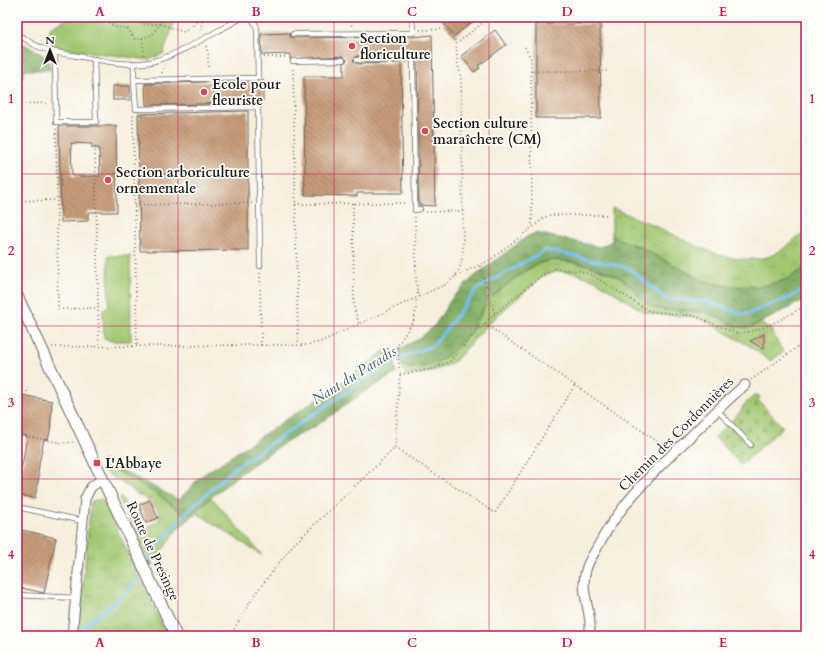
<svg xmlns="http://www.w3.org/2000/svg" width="823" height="653" viewBox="0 0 823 653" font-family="Cardo,serif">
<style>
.grass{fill:url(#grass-tufts);stroke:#5e7246}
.forest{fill:url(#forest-crowns);stroke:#4e6440}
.cemetery{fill:url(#cemetery-stones);stroke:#5e7246}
.garden{fill:#a1c771;stroke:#5e7246}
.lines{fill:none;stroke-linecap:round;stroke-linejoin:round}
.stream{stroke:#75bfee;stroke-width:3}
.building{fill:url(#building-back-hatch);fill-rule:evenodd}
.service-casing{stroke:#696660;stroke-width:6}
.minor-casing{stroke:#696660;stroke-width:11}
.tertiary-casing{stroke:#696660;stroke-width:13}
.path{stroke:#696660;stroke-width:1.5;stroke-dasharray:1 3;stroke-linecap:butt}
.service{stroke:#fff;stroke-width:4.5}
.minor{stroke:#fff;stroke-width:9}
.tertiary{stroke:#fff;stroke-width:11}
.grid{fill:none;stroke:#c2185b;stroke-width:1;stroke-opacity:0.55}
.poi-dot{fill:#d1495b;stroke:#fdfcf7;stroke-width:1.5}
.labels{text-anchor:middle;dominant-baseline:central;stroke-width:3.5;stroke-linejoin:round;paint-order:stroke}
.poi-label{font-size:14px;font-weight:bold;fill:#1c1c1c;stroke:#fdfcf7;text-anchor:start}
.street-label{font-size:14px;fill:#1c1c1c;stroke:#fdfcf7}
.water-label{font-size:15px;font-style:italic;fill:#405d70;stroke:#fdfcf7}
.neatline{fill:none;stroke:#c2185b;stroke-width:1.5}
.grid-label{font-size:13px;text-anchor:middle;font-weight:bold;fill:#c2185b}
</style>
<defs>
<pattern id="grass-tufts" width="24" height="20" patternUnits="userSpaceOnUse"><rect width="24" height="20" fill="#a1c771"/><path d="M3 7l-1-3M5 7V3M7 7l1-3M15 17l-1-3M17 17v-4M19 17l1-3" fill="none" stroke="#8aaa61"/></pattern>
<pattern id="forest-crowns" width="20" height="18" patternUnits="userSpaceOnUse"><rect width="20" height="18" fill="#80ac63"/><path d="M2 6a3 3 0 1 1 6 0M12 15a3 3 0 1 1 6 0" fill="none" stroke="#688b51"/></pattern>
<pattern id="cemetery-stones" width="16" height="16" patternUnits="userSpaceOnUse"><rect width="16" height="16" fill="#a1c771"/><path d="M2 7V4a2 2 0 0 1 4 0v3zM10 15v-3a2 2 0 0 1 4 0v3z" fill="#8aaa61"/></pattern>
<pattern id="building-back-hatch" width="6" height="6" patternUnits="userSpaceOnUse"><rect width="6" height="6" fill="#c79b79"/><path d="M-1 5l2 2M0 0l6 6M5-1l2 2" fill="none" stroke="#a17e62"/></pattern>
</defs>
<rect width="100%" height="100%" fill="#fdfcf7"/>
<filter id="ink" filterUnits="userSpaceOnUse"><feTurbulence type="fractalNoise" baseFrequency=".025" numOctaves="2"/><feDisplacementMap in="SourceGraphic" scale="8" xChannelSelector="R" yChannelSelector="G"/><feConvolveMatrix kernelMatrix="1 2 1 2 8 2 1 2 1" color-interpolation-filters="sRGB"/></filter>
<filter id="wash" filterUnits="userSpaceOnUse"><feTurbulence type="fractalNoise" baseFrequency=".012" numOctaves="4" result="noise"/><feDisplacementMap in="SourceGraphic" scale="16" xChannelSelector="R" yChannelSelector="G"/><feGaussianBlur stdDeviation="0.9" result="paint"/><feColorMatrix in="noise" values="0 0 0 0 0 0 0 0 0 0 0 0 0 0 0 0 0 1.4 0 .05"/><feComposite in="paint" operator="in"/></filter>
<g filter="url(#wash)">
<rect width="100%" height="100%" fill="#f7efde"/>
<g class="grass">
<path d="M612 208C623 213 635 217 646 222 683 237 721 266 764 258 780 254 794 241 806 229V267L788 279 768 285 756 287 724 286 704 281 638 246 612 237Z"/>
<path d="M552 260 584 264 619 277 631 287 680 311 707 312 717 316 736 327 748 328 761 322 764 326 770 328 783 352 771 361 746 344 702 319C683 313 663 318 644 312L595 280 575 273 557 271 543 276 491 321 456 360C441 371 424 373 406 376L402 366 411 369 472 329 488 299 485 295 487 291 489 290 492 296C510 283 529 264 552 260Z"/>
<path d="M103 463 159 495 187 517 211 497 263 556 197 513 178 528 151 566 119 498H122L138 531 159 521 160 514 151 499 147 500C143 495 137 496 134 491L106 473Z"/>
<path d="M103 499 167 636H76L81 603 91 501Z"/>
</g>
<g class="forest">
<path d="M24 44 48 58 50 70H24L23 77H17V45Z"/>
<path d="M536 233 600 247 612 241V237L638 246 704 281 724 286 756 287 768 285 788 279 806 267V299L754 326C735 332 725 318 709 313 692 307 672 314 655 308 637 301 637 288 624 280 608 269 560 255 542 262 526 267 506 286 492 297L489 291H487L485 295 488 299C474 331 443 377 402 366L399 349 419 339 435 325 452 298 475 276 528 236Z"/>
<path d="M386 350 394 352 396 373 393 375 364 392 316 426 290 439 241 473 187 517 159 495 103 463 102 460 179 500 200 477 311 403Z"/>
</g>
<path class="cemetery" d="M756 394 760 397 758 400 783 427 741 465 715 437 743 409 742 407Z"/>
<g class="garden">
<path d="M71 17H176L163 54 149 60 61 48 50 44V28Z"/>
<path d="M108 256H130L131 341H111L104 338 103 311 109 304Z"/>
</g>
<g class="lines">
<g class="stream">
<path d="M149 560 156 546 187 512 233 469 392 361 434 345 477 289 546 250 629 268 666 299 709 302 744 315 791 297 806 287"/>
<path d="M77 636 80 629 128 591 139 576"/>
</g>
</g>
<g id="blocks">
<g class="building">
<path d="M439 17H479L454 36Z"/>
<path d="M536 24H600L601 118H536Z"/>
<path d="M495 30 506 45 478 66 480 68 474 72 461 56Z"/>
<path d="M289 33 290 37 293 38 413 37 432 35 435 206 419 205 417 59 413 55 357 56 353 60 357 64 401 63 403 193H357V196L305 195 304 76H344V63L347 60 343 56 290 59V54L262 55 261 34Z"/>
<path d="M263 80V101H248V103L146 105 145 84Z"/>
<rect x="113" y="86" width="17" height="14"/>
<path d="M248 111V250L140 251 138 114Z"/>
<path d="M59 126H116L117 212H88V221L61 222ZM71 143 92 144V148H99L100 176H72Z"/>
<path d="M764 334V349L750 341Z"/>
<path d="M17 394 52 401 50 431 48 440 44 439 39 464 38 474 39 475 35 498 17 495V470L20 471 23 461 27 436 17 434Z"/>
<path d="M150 500 158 518 146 523 139 505Z"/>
<path d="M18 529 56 538 44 593 17 587Z"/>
</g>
</g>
</g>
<g filter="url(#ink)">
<use href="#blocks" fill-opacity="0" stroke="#696660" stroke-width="1"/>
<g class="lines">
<defs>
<g id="service">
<path d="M293 34 413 33 412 17"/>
<path d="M17 40 23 37C38 50 57 53 77 56 99 60 127 67 150 62 176 57 218 30 243 17"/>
<path d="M55 52 56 122H96L94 59"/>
<path d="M357 60 413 59 415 210 420 209"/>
<path d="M293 61 343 60"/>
<path d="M134 63V80L258 78 257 28 252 17"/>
<path d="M134 80 136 109 258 107 260 266"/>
<path d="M717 410 751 445"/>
<path d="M17 507 83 521"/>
<path d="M17 595 76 598"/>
</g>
<g id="minor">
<path d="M72 636 85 499 91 487 102 479"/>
<path d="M589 636C594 614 579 593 586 570 588 561 594 554 598 546 621 503 655 470 690 437 708 419 726 401 745 385"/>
</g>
<path id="tertiary" d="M17 296 176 636"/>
</defs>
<use href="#service" class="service-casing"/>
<use href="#minor" class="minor-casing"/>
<use href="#tertiary" class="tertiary-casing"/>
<g class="path">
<path d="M98 17 116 27 128 29 135 39 142 38 144 55"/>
<path d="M125 17 142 24H160"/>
<path d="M349 17 352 27"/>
<path d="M507 17 508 18"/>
<path d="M420 30 446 29 457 43"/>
<path d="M142 38 152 35 160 24 184 32 203 18 201 30"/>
<path d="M206 46 208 54V69"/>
<path d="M525 47 531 59V71H608"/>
<path d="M264 57H288"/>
<path d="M293 69 298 345"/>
<path d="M531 71 532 227"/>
<path d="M162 73 164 65"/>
<path d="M17 104 49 103"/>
<path d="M133 115 137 347"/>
<path d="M56 129 58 309 98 308"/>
<path d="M95 147 99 345"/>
<path d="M17 201 57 200"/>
<path d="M353 203 354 308 359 324"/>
<path d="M295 204 407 203"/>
<path d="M135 205 253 203"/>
<path d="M426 212 463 211"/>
<path d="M415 217 416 280 418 297"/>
<path d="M480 266 495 314"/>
<path d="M456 276 490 260 548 215H609"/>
<path d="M485 324 667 448"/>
<path d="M261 345H306L320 342 444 285C463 274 463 258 463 238L461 78 457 59 456 44 490 17"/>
<path d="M52 347 261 345 260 272"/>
<path d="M400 374 412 373 433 369 450 361 490 318 541 276 555 269 579 271 592 275 649 311 694 316 736 333C761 333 785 317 806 305"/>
<path d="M751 380 806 341"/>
<path d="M17 435 63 443 73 442"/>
<path d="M18 435 28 385"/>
<path d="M395 448 495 513 575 385"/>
<path d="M230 636 255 594 293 545 395 448 400 374 397 346 414 320 416 310V298"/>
</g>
<use href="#service" class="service"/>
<use href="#minor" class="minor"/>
<use href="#tertiary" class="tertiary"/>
</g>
</g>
<path class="grid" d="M178 17V636M334 17V636M489 17V636M645 17V636M17 174H806M17 326H806M17 479H806"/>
<g class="poi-dot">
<circle cx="352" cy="46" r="4"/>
<circle cx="204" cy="92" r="4"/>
<circle cx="425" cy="131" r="4"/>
<circle cx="108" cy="180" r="4"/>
<rect x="93" y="459" width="8" height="8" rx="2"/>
</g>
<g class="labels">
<g class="poi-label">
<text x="360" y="38">Section<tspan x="360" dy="16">floriculture</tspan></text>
<text x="212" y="84">Ecole pour<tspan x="212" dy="16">fleuriste</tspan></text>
<text x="433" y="123">Section culture<tspan x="433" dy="16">maraîchere (CM)</tspan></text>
<text x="116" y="172">Section arboriculture<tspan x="116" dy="16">ornementale</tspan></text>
<text x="105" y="463">L'Abbaye</text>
</g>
<g class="street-label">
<text transform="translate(676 434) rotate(-45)">Chemin des Cordonnières</text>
<text transform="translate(153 551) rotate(65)">Route de Presinge</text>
</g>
<g class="water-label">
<text transform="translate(354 375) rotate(-32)">Nant du Paradis</text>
</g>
</g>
<rect width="823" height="653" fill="none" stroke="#fdfcf7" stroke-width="44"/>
<g transform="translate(50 50)" stroke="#fdfcf7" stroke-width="3" paint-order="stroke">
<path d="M0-3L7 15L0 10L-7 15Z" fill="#1c1c1c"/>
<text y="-6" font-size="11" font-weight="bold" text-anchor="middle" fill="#1c1c1c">N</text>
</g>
<rect x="22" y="22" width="779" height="609" class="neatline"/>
<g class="grid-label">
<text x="100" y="16">A</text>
<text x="256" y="16">B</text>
<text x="412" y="16">C</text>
<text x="567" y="16">D</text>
<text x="723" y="16">E</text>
<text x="11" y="103">1</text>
<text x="812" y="103">1</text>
<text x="11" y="255">2</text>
<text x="812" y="255">2</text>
<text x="11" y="407">3</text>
<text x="812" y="407">3</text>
<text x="11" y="559">4</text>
<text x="812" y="559">4</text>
<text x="100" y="647">A</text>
<text x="256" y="647">B</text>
<text x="412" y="647">C</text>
<text x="567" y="647">D</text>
<text x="723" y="647">E</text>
</g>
</svg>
